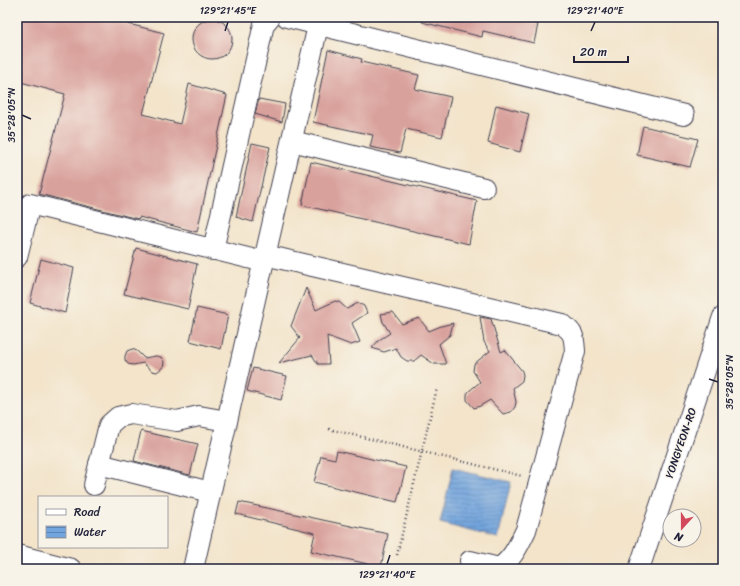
<svg xmlns="http://www.w3.org/2000/svg" width="740" height="586" viewBox="0 0 740 586" font-family="Sriracha,sans-serif">
<style>
.water{fill:url(#water-rules);stroke:#4a638c}
.building{fill:#d9a19c}
.lines{fill:none;stroke-linecap:round;stroke-linejoin:round}
.minor-casing{stroke:#413f50;stroke-width:22}
.path{stroke:#413f50;stroke-width:2.5;stroke-dasharray:1 3;stroke-linecap:butt}
.minor{stroke:#fff;stroke-width:20}
.ticks{fill:none;stroke:#22223b;stroke-width:1.5}
.labels{text-anchor:middle;dominant-baseline:central;stroke-width:3;stroke-linejoin:round;paint-order:stroke}
.street-label{font-size:11px;fill:#22223b;stroke:#f7f3e8}
.neatline{fill:none;stroke:#22223b;stroke-width:1.5}
.ticks-label{font-size:10px;text-anchor:middle;fill:#22223b}
</style>
<defs>
<pattern id="water-rules" width="6" height="5" patternUnits="userSpaceOnUse"><rect width="6" height="5" fill="#72a4dd"/><path d="M0 2.5h6" fill="none" stroke="#5d85b4"/></pattern>
</defs>
<rect width="100%" height="100%" fill="#f7f3e8"/>
<filter id="ink" filterUnits="userSpaceOnUse"><feTurbulence type="fractalNoise" baseFrequency=".025" numOctaves="2"/><feDisplacementMap in="SourceGraphic" scale="8" xChannelSelector="R" yChannelSelector="G"/><feConvolveMatrix kernelMatrix="1 2 1 2 8 2 1 2 1" color-interpolation-filters="sRGB"/></filter>
<filter id="wash" filterUnits="userSpaceOnUse"><feTurbulence type="fractalNoise" baseFrequency=".012" numOctaves="4" result="noise"/><feDisplacementMap in="SourceGraphic" scale="16" xChannelSelector="R" yChannelSelector="G"/><feGaussianBlur stdDeviation="0.9" result="paint"/><feColorMatrix in="noise" values="0 0 0 0 0 0 0 0 0 0 0 0 0 0 0 0 0 1.4 0 .05"/><feComposite in="paint" operator="in"/></filter>
<g filter="url(#wash)">
<rect width="100%" height="100%" fill="#f3e4ca"/>
<path class="water" d="M453 468 511 482 498 538 440 523Z"/>
<g id="blocks">
<g class="building">
<path d="M17 17H101L164 33 143 114 180 124 189 84 227 95 197 232 139 217 138 219 39 194 65 94 17 81Z"/>
<path d="M423 17H508L538 24 534 43 483 31 482 37 422 22Z"/>
<circle cx="212" cy="39" r="20"/>
<path d="M328 50 362 59 361 62 419 75 415 89 451 97 442 137 406 129 400 153 370 147 373 135 313 122Z"/>
<path d="M259 99 285 104 282 122 255 114Z"/>
<path d="M496 105 529 114 520 152 488 143Z"/>
<path d="M643 126 698 139 690 167 637 155Z"/>
<path d="M252 143 270 147 253 222 236 217Z"/>
<path d="M311 162 477 201 469 244 302 205Z"/>
<path d="M136 248 197 264 188 309 124 294Z"/>
<path d="M41 259 74 268 65 313 30 303Z"/>
<path d="M306 288 316 310 335 301 339 302 347 309 358 303 364 306 367 313 352 323 360 342 351 345 327 336 329 364H318L312 355 279 363 300 338 291 326Z"/>
<path d="M197 308 228 315 221 349 190 341Z"/>
<path d="M393 312 402 324 419 318 429 331 441 326 453 323 450 335 439 344 446 364H434L421 355 414 361H407L401 357 396 348 384 352 372 348 379 340 390 333 383 322 381 314Z"/>
<path d="M480 317 491 319 501 352 505 350 522 371 523 375 522 381 513 388 516 402 515 407 511 412 503 414 490 400 480 406 474 408 467 400V394L469 391 480 382 473 371 474 364 490 351 484 342Z"/>
<path d="M132 349 137 351 144 358 156 356 161 357 164 362 163 367 157 372 152 371 143 363 133 365 128 364 125 360V356L127 351Z"/>
<path d="M253 368 287 376 281 400 247 391Z"/>
<path d="M141 431 198 444 190 475 134 461Z"/>
<path d="M337 451 406 467 397 502 314 482 321 456 335 459Z"/>
<path d="M239 502 388 534 381 567 311 551 315 533 236 514Z"/>
</g>
</g>
</g>
<g filter="url(#ink)">
<use href="#blocks" fill-opacity="0" stroke="#413f50" stroke-width="1"/>
<g class="lines">
<defs>
<g id="minor">
<path d="M287 17 684 115"/>
<path d="M292 141 484 188"/>
<path d="M213 250 264 24 270 17"/>
<path d="M265 255 562 324C574 333 574 336 575 351L526 530C519 544 513 559 499 568L470 561"/>
<path d="M17 257 30 204 264 262"/>
<path d="M99 464 210 492"/>
<path d="M94 485 109 425 118 417 131 414 177 421 199 416 227 421"/>
<path d="M17 555 71 569"/>
<path d="M193 569 320 17"/>
<path d="M639 569 723 317"/>
</g>
</defs>
<use href="#minor" class="minor-casing"/>
<g class="path">
<path d="M329 429 522 476"/>
<path d="M397 555 437 388"/>
</g>
<use href="#minor" class="minor"/>
</g>
</g>
<path class="ticks" d="M225 31 228 22M591 31 595 22M22 115 31 119M709 379 718 382M387 564 390 555"/>
<g class="labels">
<g class="street-label">
<text transform="translate(681 443) rotate(-71)">YONGYEON-RO</text>
</g>
</g>
<rect width="740" height="586" fill="none" stroke="#f7f3e8" stroke-width="44"/>
<rect x="38" y="496" width="130" height="52" fill="#f7f3e8" stroke="#a29fa3"/>
<rect x="46" y="509" width="20" height="6" fill="#ffffff" stroke="#a29fa3"/>
<text x="74" y="516" font-size="12" fill="#22223b">Road</text>
<rect x="46" y="526" width="20" height="12" fill="url(#water-rules)" stroke="#a29fa3"/>
<text x="74" y="536" font-size="12" fill="#22223b">Water</text>
<g transform="translate(682 528) rotate(201)"><circle r="19" fill="#f7f3e8" stroke="#a29fa3"/>
<path d="M0-3L7 15L0 10L-7 15Z" fill="#d1495b"/>
<text y="-6" font-size="11" font-weight="bold" text-anchor="middle" fill="#22223b">N</text>
</g>
<path d="M574 56v6h54v-6" fill="none" stroke="#22223b" stroke-width="2"/>
<text x="580" y="56" font-size="12" fill="#22223b" stroke="#f7f3e8" stroke-width="3" paint-order="stroke">20 m</text>
<rect x="22" y="22" width="696" height="542" class="neatline"/>
<g class="ticks-label">
<text x="228" y="14">129°21'45"E</text>
<text x="595" y="14">129°21'40"E</text>
<text transform="translate(11 115) rotate(-90)" y="4">35°28'05"N</text>
<text transform="translate(729 382) rotate(-90)" y="4">35°28'05"N</text>
<text x="387" y="578">129°21'40"E</text>
</g>
</svg>
